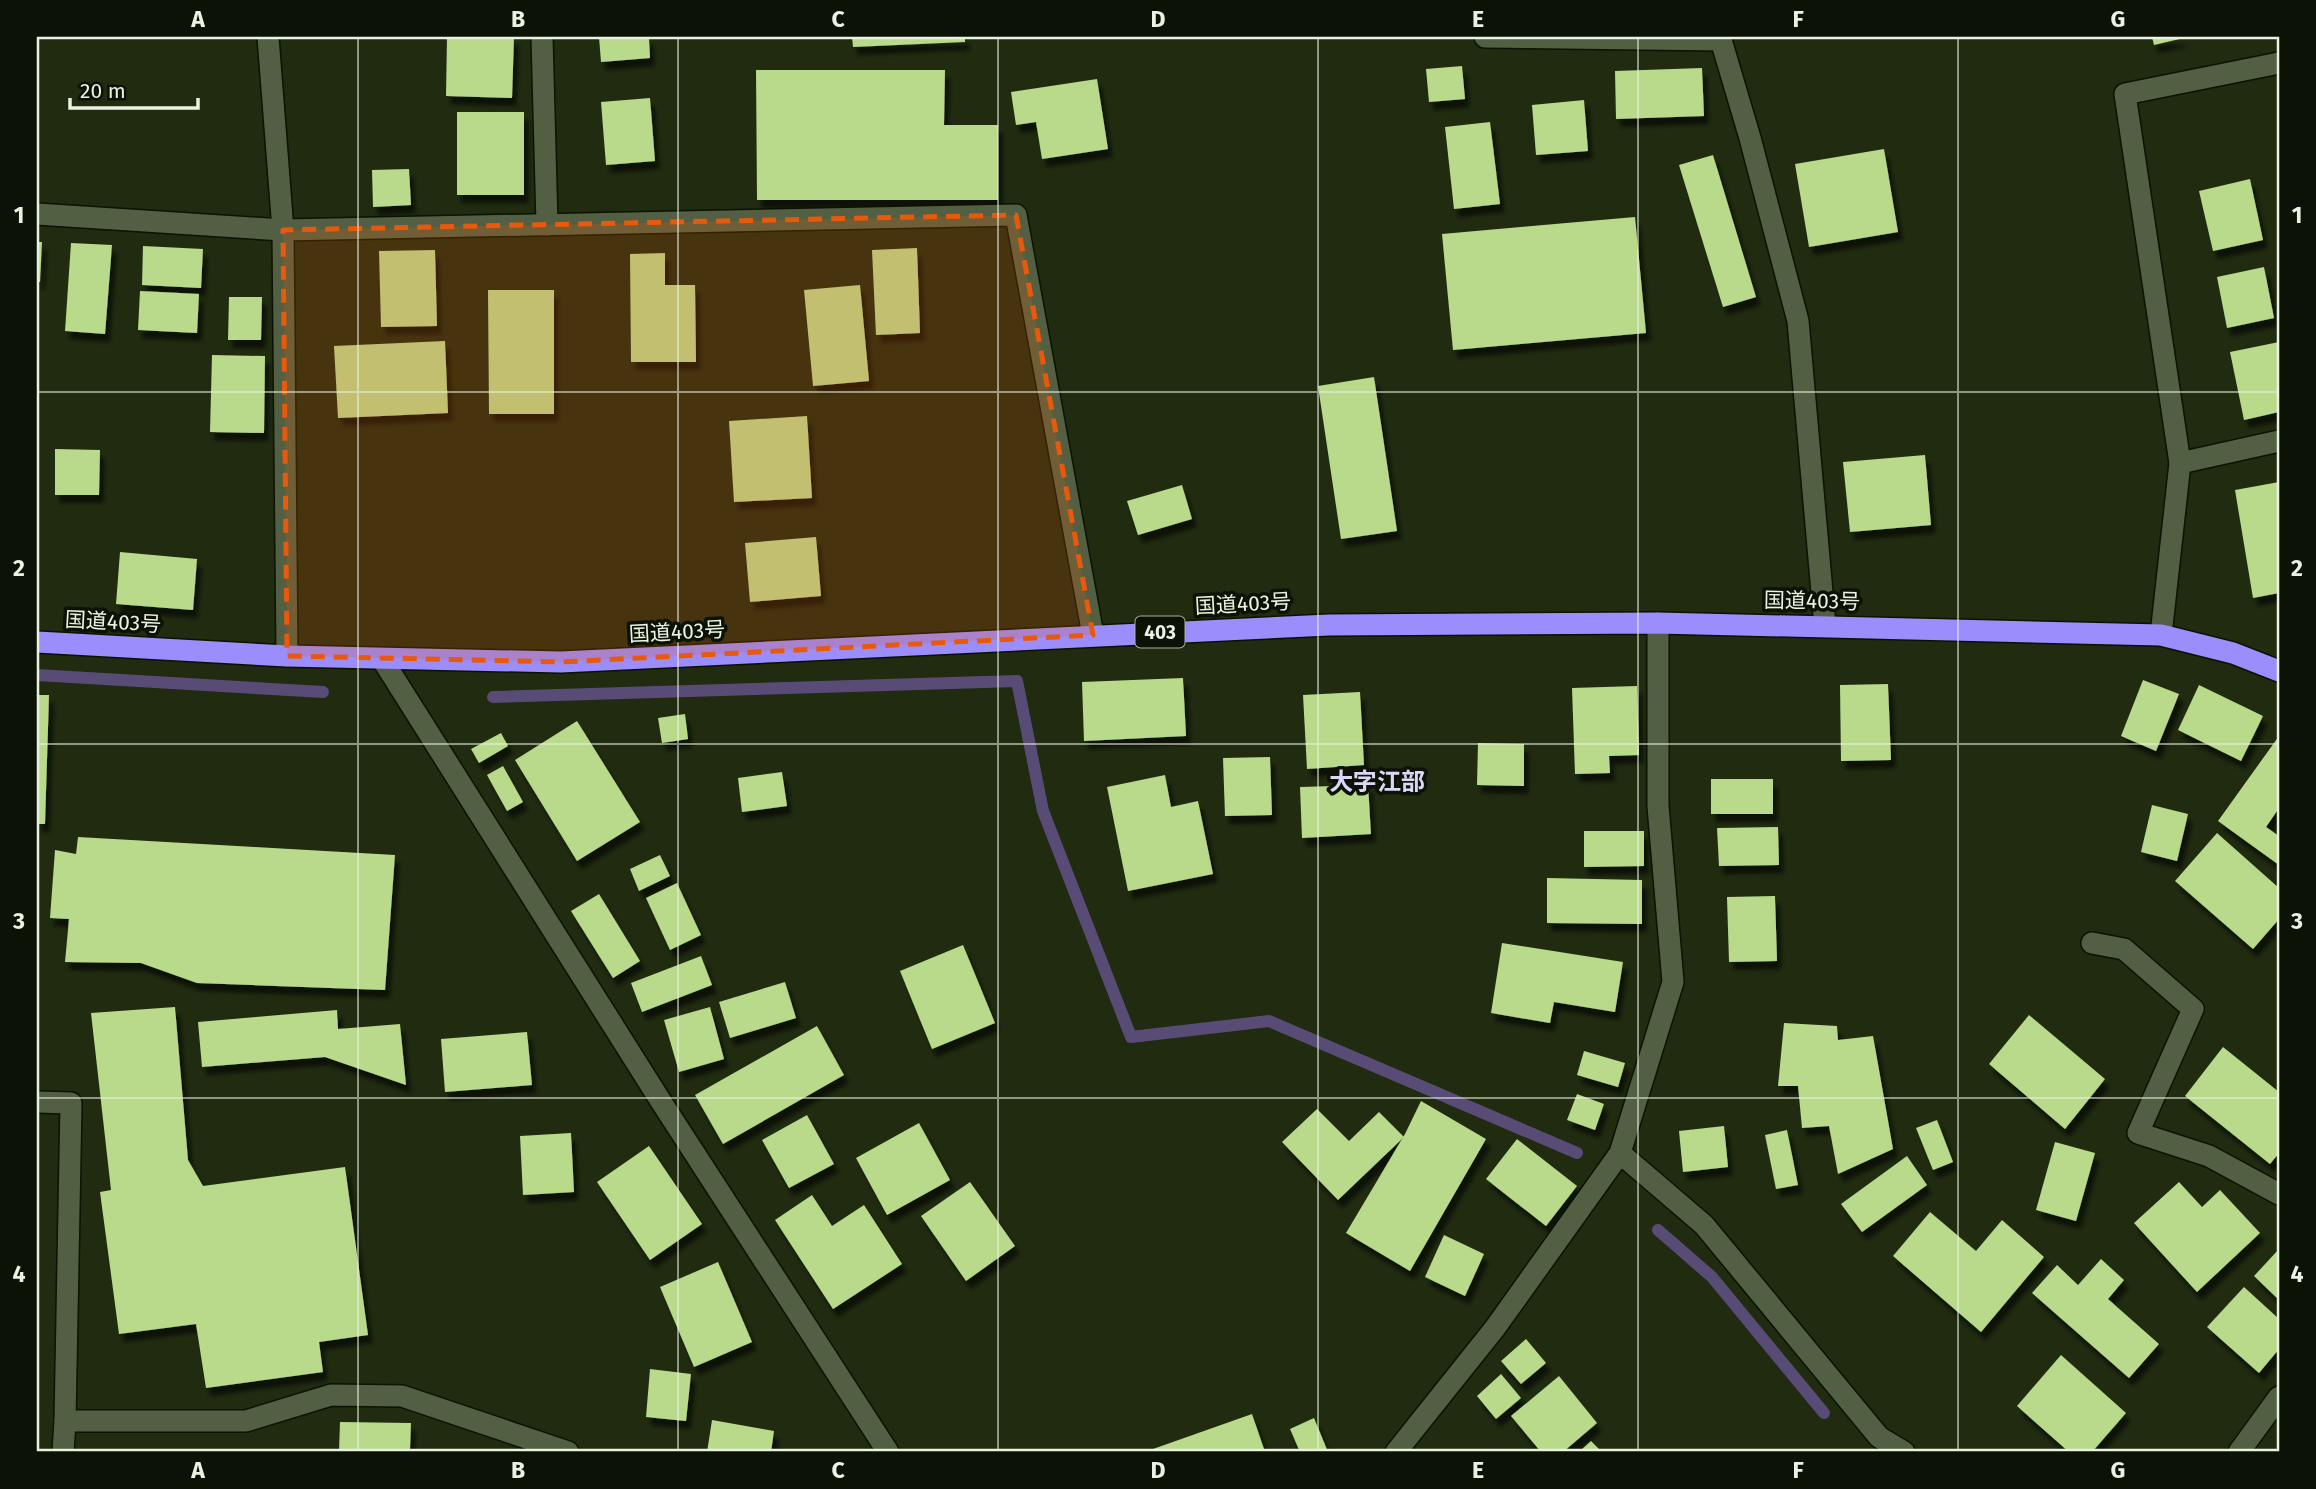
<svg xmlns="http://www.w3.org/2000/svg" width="2316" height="1489" viewBox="0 0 2316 1489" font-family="'Fira Sans','Noto Sans JP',sans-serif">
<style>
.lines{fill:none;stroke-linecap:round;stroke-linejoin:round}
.stream{stroke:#584b75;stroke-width:12}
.building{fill:#b9da8a;filter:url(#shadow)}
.minor-casing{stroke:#0a1300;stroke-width:24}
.highway-casing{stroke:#0a1300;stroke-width:24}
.minor{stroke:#525f42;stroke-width:21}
.highway{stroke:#9c8dfd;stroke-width:21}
.marked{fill:#e8590c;fill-opacity:0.2;stroke:#e8590c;stroke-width:5;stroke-dasharray:14 9;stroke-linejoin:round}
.grid{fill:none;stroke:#eaf2e1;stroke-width:2;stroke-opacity:0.55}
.labels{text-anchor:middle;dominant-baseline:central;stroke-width:7;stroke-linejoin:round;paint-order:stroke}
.shield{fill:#0d1206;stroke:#a8af9f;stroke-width:2}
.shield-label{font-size:19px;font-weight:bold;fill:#eaf2e1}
.street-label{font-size:21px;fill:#eaf2e1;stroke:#0d1206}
.quarter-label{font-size:24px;font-weight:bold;fill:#dad8f6;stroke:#0d1206}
.neatline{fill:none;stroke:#eaf2e1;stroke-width:2.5}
.grid-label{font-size:23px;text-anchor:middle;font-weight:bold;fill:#eaf2e1}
</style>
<defs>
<filter id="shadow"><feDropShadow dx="4.5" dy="8" stdDeviation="2" flood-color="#0009"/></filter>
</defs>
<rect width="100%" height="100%" fill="#202b10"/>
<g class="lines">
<g class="stream">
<path d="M37 675 323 692"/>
<path d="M493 697 1017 681 1043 811 1131 1037 1269 1021 1577 1153"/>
<path d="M1658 1230 1712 1277 1824 1413"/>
</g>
</g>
<g class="building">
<path d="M447 37H514L512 98 446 96Z"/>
<path d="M599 37H649L650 58 601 62Z"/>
<path d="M852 37H965V42L853 47Z"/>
<path d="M2152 37H2184V38L2154 45Z"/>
<path d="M1462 66 1465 99 1429 102 1426 69Z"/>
<path d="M1702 68 1704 116 1616 119 1615 71Z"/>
<path d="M756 70H945L944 125H998V200H757Z"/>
<path d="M1097 79 1108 149 1042 159 1036 122 1016 125 1011 92Z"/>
<path d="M650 98 655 161 606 165 601 102Z"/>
<path d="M1584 100 1588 151 1536 155 1532 105Z"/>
<rect x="457" y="112" width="67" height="83"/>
<path d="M1490 122 1500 204 1454 209 1445 127Z"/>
<path d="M1884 149 1898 232 1809 247 1795 164Z"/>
<path d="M1713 155 1756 297 1723 307 1679 165Z"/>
<path d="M409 169 411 205 373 207 372 170Z"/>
<path d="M2250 179 2263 240 2213 251 2199 191Z"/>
<path d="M1635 217 1646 333 1453 350 1442 234Z"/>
<path d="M37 242H42L40 282 37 281Z"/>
<path d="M71 243 112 245 105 334 65 331Z"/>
<path d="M143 246 203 249 201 288 142 285Z"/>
<path d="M917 248 920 333 876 335 872 250Z"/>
<path d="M435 250 437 326 381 327 379 251Z"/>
<path d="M665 253V285H695L696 362H631L630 254Z"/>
<path d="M2264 267 2274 318 2227 328 2217 277Z"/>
<path d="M860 285 869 381 813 386 804 290Z"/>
<path d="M488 290H554V414H489Z"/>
<path d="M140 291 199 294 197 333 138 330Z"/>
<path d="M229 297H262L261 340H228Z"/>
<path d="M445 341 448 413 338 418 334 346Z"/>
<path d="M2279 342V412L2244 420 2230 352Z"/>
<path d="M212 355 265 356 264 433 210 432Z"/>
<path d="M1374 377 1397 531 1341 539 1318 386Z"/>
<path d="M807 416 812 498 734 502 729 421Z"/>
<path d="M55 449 100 450 99 495H55Z"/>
<path d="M1925 455 1931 525 1850 532 1843 462Z"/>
<path d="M2279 482V593L2253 598 2235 490Z"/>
<path d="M1182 485 1192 519 1138 535 1127 501Z"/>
<path d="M816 537 821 596 750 602 745 543Z"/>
<path d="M120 552 197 559 193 610 116 604Z"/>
<path d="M1183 678 1186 736 1084 741 1082 682Z"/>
<path d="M2143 680 2179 694 2156 751 2121 736Z"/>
<path d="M1888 684 1891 760 1841 761 1840 685Z"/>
<path d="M2199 685 2263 716 2241 761 2178 730Z"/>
<path d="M1637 686 1639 755 1609 756 1610 773 1575 774 1572 688Z"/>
<path d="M1360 692 1364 765 1307 769 1303 695Z"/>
<path d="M37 695H49L45 824H37Z"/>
<path d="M685 714 688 739 662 743 658 718Z"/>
<path d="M577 721 640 822 577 861 515 760Z"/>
<path d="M501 733 508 746 479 763 471 749Z"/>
<path d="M2279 736V808L2266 827 2279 836V865L2218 821Z"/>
<path d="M1478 743 1524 744V786L1477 785Z"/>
<path d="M1270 757 1272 815 1225 816 1223 758Z"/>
<path d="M503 766 523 802 507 811 487 775Z"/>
<path d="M782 772 787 806 742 812 738 778Z"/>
<path d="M1165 775 1171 807 1198 801 1213 874 1128 891 1107 787Z"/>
<rect x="1711" y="779" width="62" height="35"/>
<path d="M1368 785 1371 834 1302 838 1300 787Z"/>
<path d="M2152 805 2188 814 2177 861 2141 852Z"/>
<path d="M1778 827 1779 865 1719 866 1717 828Z"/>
<path d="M1584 831H1644V866L1584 867Z"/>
<path d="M2217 833 2279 888V919L2253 949 2175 881Z"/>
<path d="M78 837 395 855 385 990 197 983 141 963 65 962 69 919 50 918 55 850 76 854Z"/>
<path d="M660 855 670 876 639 891 630 869Z"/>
<path d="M1547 878 1642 880V924L1547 923Z"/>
<path d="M677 883 701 935 670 950 646 898Z"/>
<path d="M599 894 640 961 613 978 571 911Z"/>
<path d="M1775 896 1777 961 1729 962 1727 897Z"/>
<path d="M1502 943 1623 962 1615 1012 1554 1002 1550 1023 1491 1013Z"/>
<path d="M963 945 995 1023 932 1049 900 971Z"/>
<path d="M701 956 712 985 642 1012 631 983Z"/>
<path d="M785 982 796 1018 730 1038 719 1002Z"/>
<path d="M175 1007 188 1160 203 1186 345 1167 368 1335 319 1342 323 1372 206 1388 196 1324 119 1334 100 1192 111 1190 91 1013Z"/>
<path d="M710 1007 724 1059 679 1072 664 1020Z"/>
<path d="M337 1010 338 1029 400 1024 406 1085 325 1057 202 1067 198 1022Z"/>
<path d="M2029 1015 2105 1079 2065 1129 1989 1064Z"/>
<path d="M1784 1023 1837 1026 1838 1040 1873 1036 1893 1149 1838 1174 1829 1126 1802 1128 1798 1086H1778Z"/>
<path d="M817 1026 844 1075 723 1144 695 1095Z"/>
<path d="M527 1032 532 1085 445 1092 441 1039Z"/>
<path d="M2223 1047 2279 1092V1153L2270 1164 2185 1096Z"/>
<path d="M1584 1051 1625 1063 1618 1087 1577 1075Z"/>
<path d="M1577 1094 1604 1104 1595 1130 1567 1120Z"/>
<path d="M1421 1101 1486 1139 1410 1271 1346 1233 1405 1134Z"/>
<path d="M1317 1109 1349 1141 1379 1112 1404 1137 1338 1200 1282 1142Z"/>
<path d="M807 1115 834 1164 789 1188 762 1140Z"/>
<path d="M1937 1120 1953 1162 1933 1170 1916 1128Z"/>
<path d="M919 1123 950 1180 887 1215 856 1158Z"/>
<path d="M1724 1126 1728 1167 1683 1172 1679 1131Z"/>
<path d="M1787 1130 1798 1185 1776 1189 1765 1135Z"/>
<path d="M571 1133 574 1192 523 1195 520 1136Z"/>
<path d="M1517 1139 1577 1186 1546 1226 1486 1179Z"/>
<path d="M2055 1142 2095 1153 2076 1221 2036 1210Z"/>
<path d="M649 1146 702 1224 650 1260 597 1182Z"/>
<path d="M1907 1156 1927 1185 1862 1232 1841 1204Z"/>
<path d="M970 1182 1015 1246 966 1281 921 1216Z"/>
<path d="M2179 1182 2202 1207 2220 1190 2260 1233 2197 1292 2134 1223Z"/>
<path d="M812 1195 832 1226 864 1205 902 1264 833 1309 775 1220Z"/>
<path d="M1930 1212 1976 1251 2002 1220 2044 1257 1981 1332 1893 1256Z"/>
<path d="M1444 1235 1484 1254 1465 1296 1425 1277Z"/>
<path d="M2279 1249V1300L2254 1276Z"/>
<path d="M2101 1259 2124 1280 2108 1299 2159 1344 2129 1378 2032 1293 2057 1265 2078 1285Z"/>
<path d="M718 1262 752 1342 694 1367 660 1287Z"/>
<path d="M2244 1287 2279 1319V1349L2259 1373 2207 1327Z"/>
<path d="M1526 1339 1546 1363 1521 1384 1501 1361Z"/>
<path d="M2061 1355 2126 1413 2092 1452H2069L2017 1406Z"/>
<path d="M650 1369 691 1374 686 1421 646 1417Z"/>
<path d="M1501 1374 1521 1398 1496 1419 1477 1396Z"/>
<path d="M1559 1376 1597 1423 1563 1452H1541L1511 1416Z"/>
<path d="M1252 1414 1265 1452H1154L1153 1449Z"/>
<path d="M1314 1418 1328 1452H1300L1290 1429Z"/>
<path d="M712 1420 774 1431 771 1452H707Z"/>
<path d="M340 1422 411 1423 410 1449 435 1450V1452H339Z"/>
<path d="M1591 1441 1602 1452H1579Z"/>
</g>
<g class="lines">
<defs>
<g id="minor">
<path d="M268 37 283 230 287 656"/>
<path d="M542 37 547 225"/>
<path d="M1485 37 1721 40 1750 138 1798 321 1825 626"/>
<path d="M37 214 283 230 1016 215 1093 635"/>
<path d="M2180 463 2125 94 2279 63"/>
<path d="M2161 635 2180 463 2279 441"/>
<path d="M382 659 660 1100 888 1452"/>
<path d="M2092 943 2124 949 2193 1009 2138 1133 2209 1156 2279 1194"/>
<path d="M37 1102 71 1103 65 1421H246L331 1395 402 1396 568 1452"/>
<path d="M1620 1153 1704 1225 1879 1437 1904 1452"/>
<path d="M63 1452 65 1421"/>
<path d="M1396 1452 1495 1328 1620 1153 1673 982 1658 806V623"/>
<path d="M2239 1452 2279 1397"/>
</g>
<path id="highway" d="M37 642 287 656 561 662 1329 625 1658 623 2161 635 2233 653 2279 671"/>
</defs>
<use href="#minor" class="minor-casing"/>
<use href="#highway" class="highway-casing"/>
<use href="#minor" class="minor"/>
<use href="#highway" class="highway"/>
</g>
<path class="marked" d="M1016 215 1093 635 561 662 287 656 283 230Z"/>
<path class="grid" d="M358 37V1452M678 37V1452M998 37V1452M1318 37V1452M1638 37V1452M1958 37V1452M37 392H2279M37 744H2279M37 1098H2279"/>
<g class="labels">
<rect class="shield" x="1135.5" y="616.5" width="49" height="31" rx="5"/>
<g class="shield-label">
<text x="1160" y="632">403</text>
</g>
<g class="street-label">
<text transform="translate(1812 601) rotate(1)">国道403号</text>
<text transform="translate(1243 604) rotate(-3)">国道403号</text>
<text transform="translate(113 622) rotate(3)">国道403号</text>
<text transform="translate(677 632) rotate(-3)">国道403号</text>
</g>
<g class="quarter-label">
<text x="1377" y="782">大字江部</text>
</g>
</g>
<rect width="2316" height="1489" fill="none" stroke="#0d1206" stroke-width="77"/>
<path d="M70 98v10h128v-10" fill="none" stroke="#eaf2e1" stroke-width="3.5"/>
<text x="80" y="98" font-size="21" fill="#eaf2e1" stroke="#0d1206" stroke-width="5" paint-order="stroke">20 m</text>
<rect x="38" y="38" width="2240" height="1412" class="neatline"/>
<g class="grid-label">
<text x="198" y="27">A</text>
<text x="518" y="27">B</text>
<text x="838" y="27">C</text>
<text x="1158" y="27">D</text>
<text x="1478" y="27">E</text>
<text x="1798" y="27">F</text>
<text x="2118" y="27">G</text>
<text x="19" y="223">1</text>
<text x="2297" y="223">1</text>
<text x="19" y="576">2</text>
<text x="2297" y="576">2</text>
<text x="19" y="929">3</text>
<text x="2297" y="929">3</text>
<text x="19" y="1282">4</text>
<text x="2297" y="1282">4</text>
<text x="198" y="1478">A</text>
<text x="518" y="1478">B</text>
<text x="838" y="1478">C</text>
<text x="1158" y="1478">D</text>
<text x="1478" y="1478">E</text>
<text x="1798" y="1478">F</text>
<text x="2118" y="1478">G</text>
</g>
</svg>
